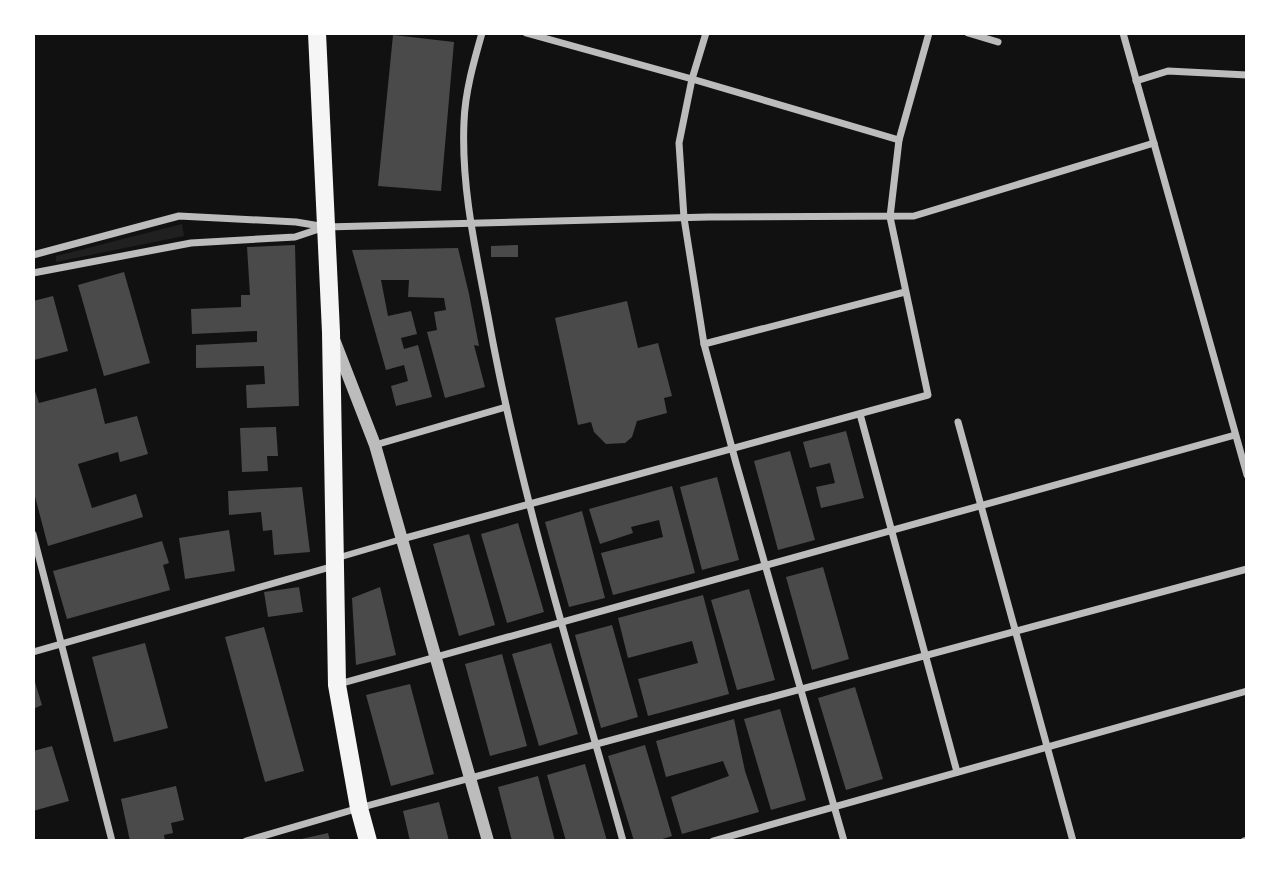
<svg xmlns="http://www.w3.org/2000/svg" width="1280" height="874" viewBox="0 0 1280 874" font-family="Poppins,sans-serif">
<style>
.green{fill:#202020}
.building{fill:#4a4a4a}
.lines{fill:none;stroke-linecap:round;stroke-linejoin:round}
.pedestrian{stroke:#bcbcbc;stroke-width:6}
.minor{stroke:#bcbcbc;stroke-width:7}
.tertiary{stroke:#bcbcbc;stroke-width:12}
.primary{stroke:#f5f5f5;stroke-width:18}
</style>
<rect width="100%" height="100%" fill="#111"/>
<path class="green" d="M182 224 184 236 56 262V256Z"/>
<g class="building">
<path d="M393 35 454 42 441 191 378 186Z"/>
<path d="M295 245 299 406 247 408 246 385 265 384 264 366 196 368V345L257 342V331L192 334 191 309 241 307V295H250L247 247Z"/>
<path d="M518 245V257H491V246Z"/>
<path d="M458 248 469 294 479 346 474 345 485 387 445 398 427 332 437 330 434 312 446 310 444 298 408 297 409 280H381L388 316 411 311 417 334 401 338 404 349 418 345 432 397 396 406 391 386 408 381 404 365 386 370 352 250Z"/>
<path d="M124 272 150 363 104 376 78 285Z"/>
<path d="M53 296 68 351 34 360 33 301Z"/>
<path d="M627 301 638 348 658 343 672 396 664 398 667 413 637 421 632 437 625 443 606 444 594 432 591 422 578 425 555 318Z"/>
<path d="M33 385 39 403 96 388 105 424 137 416 148 454 120 462 118 452 78 464 92 508 136 494 143 517 48 546 33 489Z"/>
<path d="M276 427 278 456H267L268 471 242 472 240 428Z"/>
<path d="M846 431 864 498 821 508 816 487 835 483 830 463 810 468 803 442Z"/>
<path d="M790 451 815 540 778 550 754 461Z"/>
<path d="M717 477 739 560 702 570 680 487Z"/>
<path d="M672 486 695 573 613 595 601 553 663 537 659 520 631 527 633 533 600 544 589 509Z"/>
<path d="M302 487 310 552 274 555 272 530 263 531 261 512 229 515 228 491Z"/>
<path d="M582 511 605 598 569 607 545 522Z"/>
<path d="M518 523 544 612 507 623 481 534Z"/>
<path d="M229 530 235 571 185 579 179 538Z"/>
<path d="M469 534 495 625 459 636 433 544Z"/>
<path d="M162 541 169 563 163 565 170 590 67 619 53 571Z"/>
<path d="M823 567 849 659 812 670 786 577Z"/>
<path d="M299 587 303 612 268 617 264 592Z"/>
<path d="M380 587 396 655 356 665 352 598Z"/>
<path d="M749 589 775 680 737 690 711 600Z"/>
<path d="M703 595 729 694 648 716 638 679 698 663 692 641 628 658 618 618Z"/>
<path d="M612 625 638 717 601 728 575 635Z"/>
<path d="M264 627 304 771 265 782 225 637Z"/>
<path d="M145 643 168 728 114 742 92 657Z"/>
<path d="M551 643 578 734 539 746 512 654Z"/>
<path d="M502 654 527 746 490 756 465 664Z"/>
<path d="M34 679 42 705 33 709V680Z"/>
<path d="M410 684 434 774 391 786 366 695Z"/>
<path d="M855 687 883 779 846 790 818 698Z"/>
<path d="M780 709 806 800 771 810 744 719Z"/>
<path d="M734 719 745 771 759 812 682 834 671 797 729 776 723 761 666 777 656 741Z"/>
<path d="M645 745 672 836 656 841H634L608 756Z"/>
<path d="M52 746 69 801 33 811V751Z"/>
<path d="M585 764 607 841H566L547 775Z"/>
<path d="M538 776 555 841H512L498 787Z"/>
<path d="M176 786 184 820 171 823 173 833 164 835 165 841H130L121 799Z"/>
<path d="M439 802 449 841H410L403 811Z"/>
<path d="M328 833 330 841H297V840Z"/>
</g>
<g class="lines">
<path class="pedestrian" d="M337 558 402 539"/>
<g class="minor">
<path d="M482 33C474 61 465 92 464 122 461 187 476 252 488 316 520 494 575 667 623 841"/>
<path d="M526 33 692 79 899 140"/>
<path d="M706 33 692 79 679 143 684 218 704 344 736 463 844 841"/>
<path d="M968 33 998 42"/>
<path d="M1123 33 1247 475"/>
<path d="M1136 81 1168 71 1247 75"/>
<path d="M33 255 179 216 296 222 326 227 708 217 914 216 1154 143"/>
<path d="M33 273 191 243 295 237 322 228"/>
<path d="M704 344 905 292"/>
<path d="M860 414 957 772"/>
<path d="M958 422 1073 841"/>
<path d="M375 445 506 407"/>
<path d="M33 534 112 841"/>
<path d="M402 539 928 395 890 217 899 140 929 33"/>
<path d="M33 652 334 566"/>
<path d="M339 684 1235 435"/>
<path d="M246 841 359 808 1247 569"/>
<path d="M713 841 1247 691"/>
<path d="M1244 841 1247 840"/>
</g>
<path class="tertiary" d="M335 342 375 445 488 841"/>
<path class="primary" d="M317 33 331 332 337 685 359 808 368 841"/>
</g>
<rect width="1280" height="874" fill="none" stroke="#ffffff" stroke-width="70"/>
</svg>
